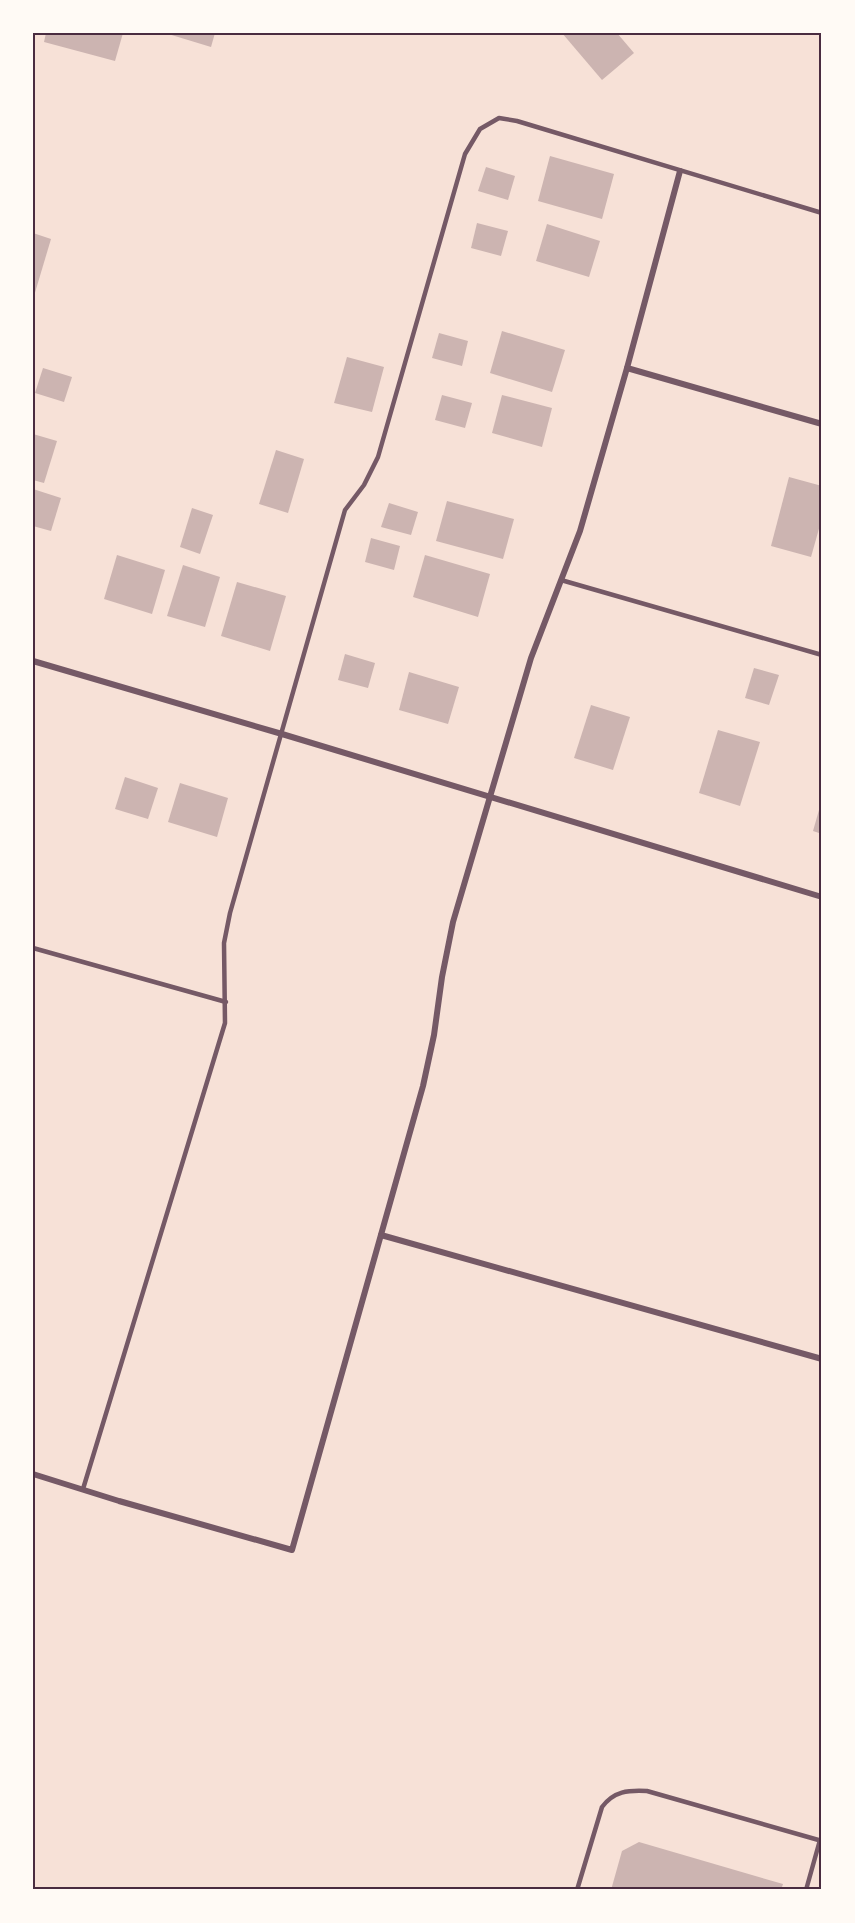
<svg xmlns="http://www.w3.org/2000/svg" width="855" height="1923" viewBox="0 0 855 1923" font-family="Signika,sans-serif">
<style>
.building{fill:#ccb4b1}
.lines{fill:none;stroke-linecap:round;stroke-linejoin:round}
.service{stroke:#755966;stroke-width:4.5}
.minor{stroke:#755966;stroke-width:6}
.neatline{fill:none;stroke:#4a2c40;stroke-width:2}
</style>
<rect width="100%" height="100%" fill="#f7e1d7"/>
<g class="building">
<path d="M46 33H123L115 61 44 42Z"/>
<path d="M165 33H215L211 47Z"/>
<path d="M562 33H617L634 53 602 80Z"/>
<path d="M550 156 614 174 602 219 538 201Z"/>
<path d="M486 167 515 176 508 200 478 191Z"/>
<path d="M477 223 508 231 501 256 471 248Z"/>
<path d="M547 224 600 241 589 277 536 261Z"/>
<path d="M33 233 51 239 34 296H33Z"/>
<path d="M502 331 565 350 552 392 490 373Z"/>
<path d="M439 333 468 341 462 366 432 358Z"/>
<path d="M347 357 384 367 372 412 334 403Z"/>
<path d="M43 368 72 377 64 402 35 393Z"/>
<path d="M442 395 472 403 465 428 435 420Z"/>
<path d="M502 395 552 408 542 447 492 433Z"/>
<path d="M33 434 57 441 44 483 33 480Z"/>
<path d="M276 450 304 459 288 513 259 504Z"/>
<path d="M789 477 822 486V518L811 557 771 546Z"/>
<path d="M33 489 61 498 51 531 33 526Z"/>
<path d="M447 501 514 519 503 559 436 541Z"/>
<path d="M389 503 418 512 411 535 381 527Z"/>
<path d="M192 508 213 515 200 554 180 547Z"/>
<path d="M371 538 400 546 394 570 365 562Z"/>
<path d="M117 555 165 570 152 614 104 599Z"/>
<path d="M425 555 490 574 478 617 413 597Z"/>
<path d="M183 565 220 577 205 627 167 616Z"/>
<path d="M237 582 286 596 270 651 221 636Z"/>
<path d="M345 654 375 663 368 688 338 680Z"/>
<path d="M754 668 779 675 769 705 745 698Z"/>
<path d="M409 672 459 687 448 724 399 710Z"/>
<path d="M591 705 630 717 613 770 574 758Z"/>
<path d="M718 730 760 742 740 806 699 793Z"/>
<path d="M125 777 158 788 148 819 115 809Z"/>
<path d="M180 783 228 798 217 837 168 822Z"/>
<path d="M821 803H822V834L813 831Z"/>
<path d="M639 1842 783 1884 781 1890H611L622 1851Z"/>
</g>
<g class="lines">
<g class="service">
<path d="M561 580 822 655"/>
<path d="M33 948 226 1002"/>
<path d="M83 1489 225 1023 224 943 230 913 345 510 364 485 378 457 465 154 480 129 499 118 517 121 822 213"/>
<path d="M577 1890 602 1807C614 1791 628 1790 647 1791L822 1841"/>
<path d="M806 1890 820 1840"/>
</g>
<g class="minor">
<path d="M627 368 822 424"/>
<path d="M33 661 282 734 822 897"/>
<path d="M381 1235 822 1359"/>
<path d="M33 1474 119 1501 292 1550 423 1086 434 1035 442 977 453 922 531 658 580 531 627 368 680 171"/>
</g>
</g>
<rect width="855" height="1923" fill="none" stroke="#fffaf5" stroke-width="69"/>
<rect x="34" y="34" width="786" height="1854" class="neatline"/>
</svg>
